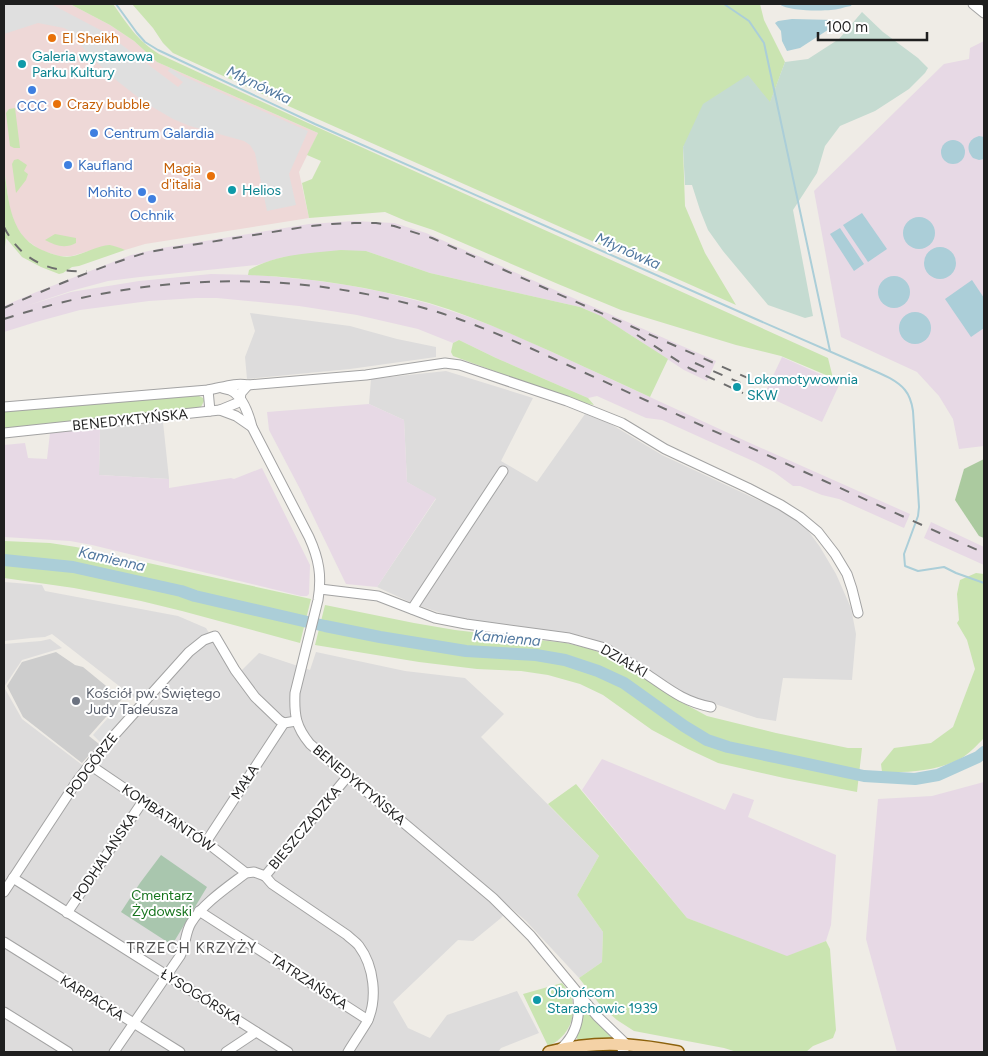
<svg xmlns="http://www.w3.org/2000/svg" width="988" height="1056" viewBox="0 0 988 1056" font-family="Figtree,sans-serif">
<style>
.residential{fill:#dddcdc}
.commercial{fill:#eed8d7}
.industrial{fill:#e7d9e5}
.religious{fill:#cdcdcd}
.grass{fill:#cae4b1}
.forest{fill:#abca9f}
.wetland{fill:#c5dbd1}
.cemetery{fill:#a9c6ae}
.parking{fill:#dfdfdf}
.water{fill:#abced8}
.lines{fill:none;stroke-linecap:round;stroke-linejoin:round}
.stream{stroke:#abced8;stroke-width:2}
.river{stroke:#abced8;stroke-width:12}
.minor-casing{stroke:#a3a3a3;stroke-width:11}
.major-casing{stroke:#8c620d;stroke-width:14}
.minor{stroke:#fff;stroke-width:9}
.major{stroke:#f4d2a6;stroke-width:11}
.rail{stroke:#6d6d6d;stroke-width:2;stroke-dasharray:10 10;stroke-linecap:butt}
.food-dot{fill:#e8710a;stroke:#fff;stroke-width:2}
.culture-dot{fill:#0f9aa8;stroke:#fff;stroke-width:2}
.shop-dot{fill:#3f7fe0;stroke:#fff;stroke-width:2}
.worship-dot{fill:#6b7280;stroke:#fff;stroke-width:2}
.labels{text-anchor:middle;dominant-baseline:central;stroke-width:4;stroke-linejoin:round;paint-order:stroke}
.food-label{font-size:14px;fill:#c56008;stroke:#fff;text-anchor:start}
.culture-label{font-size:14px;fill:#0d838f;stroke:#fff;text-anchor:start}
.shop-label{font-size:14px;fill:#366cbe;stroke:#fff}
.street-label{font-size:14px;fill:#1f1f1f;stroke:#fff}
.worship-label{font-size:14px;fill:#5b616d;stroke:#fff;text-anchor:start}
.park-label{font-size:14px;fill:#16741d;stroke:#fff}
.water-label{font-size:15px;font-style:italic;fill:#51789f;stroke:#fff}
.neighbourhood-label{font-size:15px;letter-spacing:1px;fill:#525252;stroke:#fff}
</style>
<rect width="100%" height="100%" fill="#efece6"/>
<g class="residential">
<path d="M250 313 350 326 397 339 436 347V357L350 369 247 379 245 357 255 331Z"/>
<path d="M446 371 533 398 501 461 537 482 585 414 609 423 662 455 786 513 804 525 820 547 836 574 851 608 856 634 852 680 783 678 776 721 757 718 688 695 607 645 584 636 476 622 447 615 414 604 377 587 436 499 407 482 404 420 369 404 371 379Z"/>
<path d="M163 422 169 479 99 475 100 428Z"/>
<path d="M4 582 42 585 45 591 178 616 206 628 235 677 259 653 310 670 316 652 405 671 465 678 504 714 481 737 599 856 577 895 603 932 602 962 579 978 526 921 510 907 501 918 473 941 458 940 393 1002 408 1028 430 1038 447 1015 517 991 539 1033 501 1048 498 1052H4V644L41 641 50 639 62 648 22 660 4 687 22 719 90 771 145 706 52 634 45 637 31 638 4 641Z"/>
</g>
<path class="commercial" d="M4 4H70L110 25 134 41 157 62 318 133 299 172 309 218 145 244 125 250 109 245 72 256H59L40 250 24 238 16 226 10 210 4 168Z"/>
<g class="industrial">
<path d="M984 41V446L959 449 953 419 939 396 917 372 841 337 814 191 944 64 969 59 970 48Z"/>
<path d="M354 221 394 223 426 233 716 361 707 381 684 370 626 332 590 311 580 307 430 273 366 251 283 257 257 265 140 277 108 281 71 291 26 306 71 292 139 281 211 274 257 275 311 280 347 285 383 292 430 304 469 317 503 330 541 347 750 443 910 514 904 528 839 499 822 495 800 486H793L774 472 755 462 662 420 646 418 597 396 588 398 496 358 459 340 453 343 418 329 357 315 299 306 217 298H196L149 301 80 310 36 322 4 332V306L34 293 131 255 162 248 309 224Z"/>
<path d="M782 357 840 383 822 422 764 395Z"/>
<path d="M369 404 404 420 407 482 436 498 377 587 346 584 300 489 269 430 267 412Z"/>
<path d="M100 428 99 475 169 479V488L231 478 234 479 262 468 310 565 309 594 307 596H301L92 545 70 541 4 537V445L25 443 28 458 47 459 50 433Z"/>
<path d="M931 522 984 547V565L924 538Z"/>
<path d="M602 759 725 810 733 793 754 800 748 817 836 855 831 925 826 941 786 957 687 918 582 790Z"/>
<path d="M984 782V1052H897L866 939 878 799 932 796Z"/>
</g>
<path class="religious" d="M56 652 75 665 83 667 122 699 89 736 99 744 82 763 23 717 7 686 22 662Z"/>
<g class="grass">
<path d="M70 4H113C128 25 137 40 159 54L308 123 828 358 833 378 781 356 736 345 621 310 558 284 433 230 406 221 385 212 309 218 302 183 312 179 321 161 307 155 318 133 157 62 134 41 110 25Z"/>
<path d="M132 4H760L764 20 785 62 770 103 748 76 683 147 685 206 705 253 736 305 295 109 173 53 163 43 153 28Z"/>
<path d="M15 108 20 148H14L10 146 6 113 9 109Z"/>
<path d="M18 159 27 165 24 171 28 174 26 180 16 193 12 164 14 160Z"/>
<path d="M4 168C9 201 9 239 47 252 55 255 64 258 73 256 83 254 102 244 110 245 115 246 121 248 125 250L79 266 72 267 63 273 59 274 41 267 22 257 6 238 4 256Z"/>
<path d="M55 234 76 238V243C65 249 56 246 45 240Z"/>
<path d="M341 250 366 251 430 273 580 307 601 316 668 359 650 397C606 377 562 356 518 337 489 324 459 312 429 303 370 287 309 277 248 275L249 270C276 254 310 253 341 250Z"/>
<path d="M459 340 496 358 588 398 594 405 579 402 453 356 451 352 453 343Z"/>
<path d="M197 395 203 398 204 401 201 407 198 408 4 429V411Z"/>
<path d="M4 541 50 543 76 547 311 599 300 643 182 611 141 601 74 588 4 578Z"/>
<path d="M976 573 984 574V738C977 745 969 754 960 759 936 771 908 773 882 772L881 764 894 748 931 743 953 727 975 669 967 640 957 623 959 620 957 594 960 580Z"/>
<path d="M325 605 414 623 455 630 566 643 591 649 613 658 683 703 707 716 776 733 848 748H862L857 792 784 778 718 763 688 749 652 730 603 695 580 684 548 675 521 671 477 669 419 662 315 645Z"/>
<path d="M576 784 687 918 787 956 826 941 830 949 836 1030 833 1038 813 1046 806 1052H737L724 1048 634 1031 617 1020 601 1006 579 978 602 962 603 932 577 895 599 856 548 804Z"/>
<path d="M562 983C565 987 569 991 571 996 578 1016 568 1038 548 1046L523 994Z"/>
<path d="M583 1005 597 1022 611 1034V1038L609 1040 581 1042 578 1040 576 1037 582 1020Z"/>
</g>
<path class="forest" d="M984 459V538L979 536 955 500 964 469Z"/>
<path class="wetland" d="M862 12 883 32 918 58 928 68 925 73 909 89 875 111 840 126 825 146 817 173 793 210 813 316 805 318 768 305 723 251 708 230 700 210 692 185H685L683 147 703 104 748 75 770 102 785 62 808 59 839 39Z"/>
<path class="cemetery" d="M161 855 207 887 172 945 121 912 140 883Z"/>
<g class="parking">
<path d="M4 4H51L106 33 178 87 183 82 168 71 170 68 183 76 308 131 289 174 296 205 267 211 255 153 250 145 244 141 190 126 173 119 144 102 116 80 90 56 68 30 64 28 38 23 4 34Z"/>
<path d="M120 704 129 711 101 743 93 735Z"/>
</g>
<g class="water">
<path d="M779 4H852L851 6C844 7 837 10 831 10 818 11 788 11 779 4Z"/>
<path d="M792 19 834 20 837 24 800 48 787 51 782 41 781 31 775 23 778 21Z"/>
<path d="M979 136 984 137V159L979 160 973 158C965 149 968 139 979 136Z"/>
<circle cx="953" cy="152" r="12"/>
<path d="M862 213 887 249 868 262 843 225Z"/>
<circle cx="919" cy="233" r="16"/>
<path d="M840 228 864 264 854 271 830 234Z"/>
<circle cx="940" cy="263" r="16"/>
<circle cx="894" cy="292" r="16"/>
<path d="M972 280 984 298V328L971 337 945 299Z"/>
<circle cx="915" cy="328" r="16"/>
</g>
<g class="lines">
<g class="stream">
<path d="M116 4 137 33 145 42 158 50 315 124 758 320C793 335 827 350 861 365 876 372 895 378 905 390 910 396 912 404 913 411L919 507 918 516 904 554 905 566 918 571 944 567 956 573 984 583"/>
<path d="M724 4 749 21 764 43 830 351"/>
</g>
<path class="river" d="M4 560 73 567 181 591 195 596 325 626 380 637 466 651 536 655 565 660 598 671 624 683 684 726 707 740 728 747 864 776 915 779 938 775 978 757 984 752"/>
<defs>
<g id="minor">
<path d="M973 4 984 13"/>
<path d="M222 388C224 389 227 389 230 390 242 395 249 415 252 427L309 537C319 559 322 576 318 600L295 693C294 716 296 727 310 744L493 898 531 936 597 1016 627 1045 622 1052"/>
<path d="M208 390 210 411"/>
<path d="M4 407 208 390C221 388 235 382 248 385L366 375 445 363 460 365 567 401 622 423 665 449 748 488 781 505 800 517 818 532 835 554 847 574 852 589 858 613"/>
<path d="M220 410 237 403 240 400 241 393 248 385"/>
<path d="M4 433 220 410 236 416 252 427"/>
<path d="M320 589 378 596 435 618 466 624 569 638 605 648C619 656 632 664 645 673 669 689 682 701 711 707"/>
<path d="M412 609 503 471"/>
<path d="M90 765 143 801 206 842 246 873"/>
<path d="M206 842 284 723"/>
<path d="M265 876 272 884 347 935C351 939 356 942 359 946 374 966 378 999 367 1022 361 1032 354 1042 348 1052"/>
<path d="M265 876 348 776"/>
<path d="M13 878 288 1052"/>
<path d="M4 892 77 781 101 750 189 652 204 640 215 636 235 670 255 697 279 720 284 723 296 721"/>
<path d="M199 911 368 1020"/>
<path d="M67 913 143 801"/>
<path d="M4 942 180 1052"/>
<path d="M4 1012 68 1052"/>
<path d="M559 1050C578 1035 581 1014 577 992"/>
<path d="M114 1052 180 956C186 945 185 933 191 923 202 904 229 886 246 873L254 872 265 876"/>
<path d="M226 1052 256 1032"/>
</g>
<path id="major" d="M549 1052C573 1046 603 1043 628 1045 644 1046 662 1049 678 1052"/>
</defs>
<use href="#minor" class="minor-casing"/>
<use href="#major" class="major-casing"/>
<use href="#minor" class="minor"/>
<use href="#major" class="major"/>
<g class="rail">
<path d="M4 227C21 261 50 273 87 271"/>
<path d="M4 308C51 287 99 267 148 252L310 226 332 224 354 223H376L394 226 432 238 750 379"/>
<path d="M4 319C144 273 290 268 431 310 465 320 498 334 530 348L984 553"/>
<path d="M637 335 689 368 743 393"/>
<path d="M695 363 747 386"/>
</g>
</g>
<g class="food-dot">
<circle cx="52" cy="38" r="5"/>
<circle cx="57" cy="104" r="5"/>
<circle cx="211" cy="176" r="5"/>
</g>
<g class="culture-dot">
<circle cx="22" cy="64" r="5"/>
<circle cx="232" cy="190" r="5"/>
<circle cx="737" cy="387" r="5"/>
<circle cx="537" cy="1000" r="5"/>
</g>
<g class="shop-dot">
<circle cx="32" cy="90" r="5"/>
<circle cx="94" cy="133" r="5"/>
<circle cx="68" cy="165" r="5"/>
<circle cx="142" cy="192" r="5"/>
<circle cx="152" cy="199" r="5"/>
</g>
<circle class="worship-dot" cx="76" cy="701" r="5"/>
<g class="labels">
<g class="food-label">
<text x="62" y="38">El Sheikh</text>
<text x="67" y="104">Crazy bubble</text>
<text x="201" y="168" text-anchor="end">Magia<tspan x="201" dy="16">d'italia</tspan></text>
</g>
<g class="culture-label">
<text x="32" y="56">Galeria wystawowa<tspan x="32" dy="16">Parku Kultury</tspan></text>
<text x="242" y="190">Helios</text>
<text x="747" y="379">Lokomotywownia<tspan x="747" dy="16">SKW</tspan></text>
<text x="547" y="992">Obrońcom<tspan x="547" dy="16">Starachowic 1939</tspan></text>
</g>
<g class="shop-label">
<text x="32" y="106">CCC</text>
<text x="104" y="133" text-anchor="start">Centrum Galardia</text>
<text x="78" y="165" text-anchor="start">Kaufland</text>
<text x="132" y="192" text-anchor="end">Mohito</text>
<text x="152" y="215">Ochnik</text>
</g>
<g class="street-label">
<text transform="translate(130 420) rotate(-6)">BENEDYKTYŃSKA</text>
<text transform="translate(624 661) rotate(30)">DZIAŁKI</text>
<text transform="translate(92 765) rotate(-53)">PODGÓRZE</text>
<text transform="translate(245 782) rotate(-57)">MAŁA</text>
<text transform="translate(359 785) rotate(40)">BENEDYKTYŃSKA</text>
<text transform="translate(168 818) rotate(34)">KOMBATANTÓW</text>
<text transform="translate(305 828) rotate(-50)">BIESZCZADZKA</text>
<text transform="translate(105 857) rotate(-56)">PODHALAŃSKA</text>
<text transform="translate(309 982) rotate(33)">TATRZAŃSKA</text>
<text transform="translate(201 997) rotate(32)">ŁYSOGÓRSKA</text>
<text transform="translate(92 998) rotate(32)">KARPACKA</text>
</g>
<g class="worship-label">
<text x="86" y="693">Kościół pw. Świętego<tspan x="86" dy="16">Judy Tadeusza</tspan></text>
</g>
<g class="park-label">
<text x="162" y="895">Cmentarz<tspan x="162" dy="16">Żydowski</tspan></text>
</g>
<g class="water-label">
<text transform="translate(259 85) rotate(25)">Młynówka</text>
<text transform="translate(628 251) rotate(24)">Młynówka</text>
<text transform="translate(112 559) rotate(13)">Kamienna</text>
<text transform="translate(507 638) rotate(5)">Kamienna</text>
</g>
<g class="neighbourhood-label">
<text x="192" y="948">TRZECH KRZYŻY</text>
</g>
</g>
<rect width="988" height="1056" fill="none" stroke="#1f1f1f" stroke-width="10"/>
<path d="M818 32v8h109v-8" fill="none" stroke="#1f1f1f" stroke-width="2.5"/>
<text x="826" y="32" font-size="15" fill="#1f1f1f" stroke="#ffffff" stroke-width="4" paint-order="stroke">100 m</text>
</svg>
